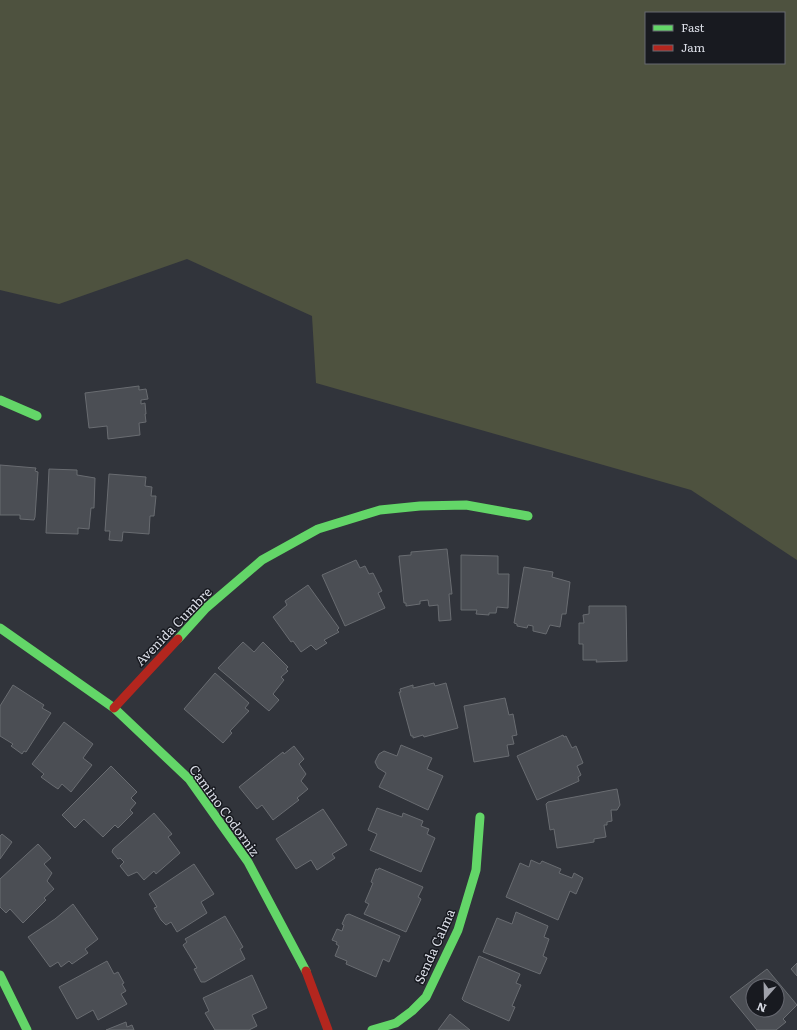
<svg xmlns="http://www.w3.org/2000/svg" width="797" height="1030" viewBox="0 0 797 1030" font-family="Literata,serif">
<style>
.green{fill:#4e523f;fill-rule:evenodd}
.building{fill:#4b4e54;stroke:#696c71;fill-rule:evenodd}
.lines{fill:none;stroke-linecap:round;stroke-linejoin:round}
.fast{stroke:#63d668;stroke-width:9}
.jam{stroke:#b3261e;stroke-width:9}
.labels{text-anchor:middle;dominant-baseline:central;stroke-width:3;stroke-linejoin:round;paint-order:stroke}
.street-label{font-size:13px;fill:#dbdee7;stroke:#181a20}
</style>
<rect width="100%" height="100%" fill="#31343b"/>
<path class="green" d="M0 0H797V560L691 490 316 383 312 316 187 259 59 304 0 290ZM646 13H784V63H646Z"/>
<g class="building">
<path d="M139 386V390L146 389 148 399 141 400V404L145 403 146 414H145L146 422 139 423 140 435 108 439 107 426 89 428 85 393Z"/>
<path d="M0 465 36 468 35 471 38 472 35 517 34 520 20 519V515H0Z"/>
<path d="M49 469 77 470V475L95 478 94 508H91L89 529 78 528V534L46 533Z"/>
<path d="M109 474 146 477 145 486 152 487 151 496H156L154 516H150L149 534 123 532 122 541 109 540 110 531H105Z"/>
<path d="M447 549 452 594H449L451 620 439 621 438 605 429 606 428 600 420 601V604L406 606V603H404L399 556 411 555V552Z"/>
<path d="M461 555 498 556V574H509L508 608 497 607 496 613H489V615L476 614 477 610H461Z"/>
<path d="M356 560 360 568 365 566 369 574 373 573 382 591 378 593 385 608 345 626 322 575Z"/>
<path d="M524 567 553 572 552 577 570 582 566 614H562L560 627 550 625 546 634 533 631V626L528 625 527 628 517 626V624L514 623Z"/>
<path d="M308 585 339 628 337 630 339 632 324 640 327 643 316 650 311 645 301 652 293 641 291 642 273 617 287 605 285 601Z"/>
<path d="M589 606H626L627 661 596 662 597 660H583V644H579V623H584L583 615 589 614Z"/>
<path d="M243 642 254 652 263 642 288 667 286 669 288 671 281 677 284 680 273 694 279 700 269 711 218 668Z"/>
<path d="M215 673 249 703 245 708 249 711 230 731 232 733 223 743 184 709Z"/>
<path d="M434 683 435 686 446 683 458 728 424 737 423 735 413 738V736H411L399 692H401L400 689 413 685V688Z"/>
<path d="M13 685 44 705 42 708 51 713 26 752 24 751 22 754 11 746 13 744 0 736V706Z"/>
<path d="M505 698 509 715 513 714 517 735 512 736 514 744 507 745 509 756 474 762 464 706Z"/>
<path d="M64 722 93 744 83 758 92 765 71 792 62 784 58 789 52 785 41 777 44 774 32 764Z"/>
<path d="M563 735 564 737 566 736 572 748 576 746 583 763 577 766 581 775 578 777 579 781 537 800 517 756Z"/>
<path d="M401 745 432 758 427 769 443 776 428 810 379 787 386 773 378 768 375 762 379 754 384 751 397 756Z"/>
<path d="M294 746 304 759 299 764 306 774 301 781 308 789 297 798 299 800 273 820 262 805 257 809 239 787 283 752 284 754Z"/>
<path d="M111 766 137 792 131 798 136 803 130 810 133 813 118 828 115 825 103 837 84 819 75 828 62 815Z"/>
<path d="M617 789 620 805 617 810H611L612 821 607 822V825H604L606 837 594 839V842L557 848 554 829 550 830 546 804 548 802Z"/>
<path d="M377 808 402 817 403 813 423 821 421 826 429 829 427 834 435 838 421 872 370 850 377 834 368 830Z"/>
<path d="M323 809 347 845 332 854 335 858 317 870 311 860 296 869 276 839Z"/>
<path d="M154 813 172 834 168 837 180 853 156 874 154 871 144 880 137 872 128 876 120 866 124 862 120 858 118 859 112 852 113 849Z"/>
<path d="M2 834 12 842 0 859V836Z"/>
<path d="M38 844 51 858 44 864 52 873 47 881 54 889 44 898 46 900 23 923 10 909 6 913 0 907V879Z"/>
<path d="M531 860 540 864 542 861 561 869 559 873 572 878 574 873 583 878 576 894 570 891 558 920 506 897 520 863 529 867Z"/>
<path d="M194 864 214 894 201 902 207 913 177 932 171 922 166 925 161 920 154 908 157 907 149 894Z"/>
<path d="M379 868 423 887 418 897 421 899 406 932 364 914 369 904 365 902 373 883 371 882 376 869 378 870Z"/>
<path d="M73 904 98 939 85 949 88 953 72 964 69 961 61 967 58 962 50 967 28 937 55 919Z"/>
<path d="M516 912 548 926 544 937 549 939 543 956 547 958 540 974 483 952 497 918 512 924Z"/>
<path d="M349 914 400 936 389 962 383 959 376 977 346 964 347 961 335 956 339 946 336 944 337 942 332 940 337 929 342 931 344 925 342 924 346 915Z"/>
<path d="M225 916 243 947 240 949 245 959 205 982H201L194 969 197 968 183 945 187 942 185 939Z"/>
<path d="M479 956 520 974 516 983 521 985 512 1006 515 1007 509 1021 464 1001 462 999Z"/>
<path d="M107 961 114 974 118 972 124 983 122 984 126 991 121 994 127 1004 98 1020 93 1010 77 1019 59 987Z"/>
<path d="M797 963V976L791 969Z"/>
<path d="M767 969 797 1005 783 1019 786 1022 776 1030H757L730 997ZM753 986H777V1010H753Z"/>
<path d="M252 975 267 1008 252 1015 257 1026 249 1030H215L205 1013 209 1011 203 998Z"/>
<path d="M450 1014 470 1030H438Z"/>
<path d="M126 1022 127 1027 132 1025 134 1030H106Z"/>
</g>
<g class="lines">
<g class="fast">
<path d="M0 400 37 416"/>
<path d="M0 628 114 708 189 779 248 862 306 971"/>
<path d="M178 639 206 608 262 560 318 529 380 510 420 506 466 505 528 516"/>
<path d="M0 975 27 1030"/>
<path d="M372 1030 396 1023 412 1011 426 997 458 930 476 870 480 817"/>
</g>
<g class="jam">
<path d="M114 708 178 639"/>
<path d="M306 971 328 1030"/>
</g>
</g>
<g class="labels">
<g class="street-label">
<text transform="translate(173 626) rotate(-46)">Avenida Cumbre</text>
<text transform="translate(225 810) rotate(54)">Camino Codorniz</text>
<text transform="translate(434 946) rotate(-66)">Senda Calma</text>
</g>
</g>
<rect x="645" y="12" width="140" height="52" fill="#181a20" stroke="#666870"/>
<rect x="653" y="25" width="20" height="6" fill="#63d668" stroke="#666870"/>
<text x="681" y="32" font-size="12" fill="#dbdee7">Fast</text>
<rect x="653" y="45" width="20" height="6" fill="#b3261e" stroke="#666870"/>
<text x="681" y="52" font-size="12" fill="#dbdee7">Jam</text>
<g transform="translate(765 998) rotate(200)"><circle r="19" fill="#181a20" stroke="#666870"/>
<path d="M0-3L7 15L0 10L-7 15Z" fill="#a0a2ab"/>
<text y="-6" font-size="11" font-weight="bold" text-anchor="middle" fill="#dbdee7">N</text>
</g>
</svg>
